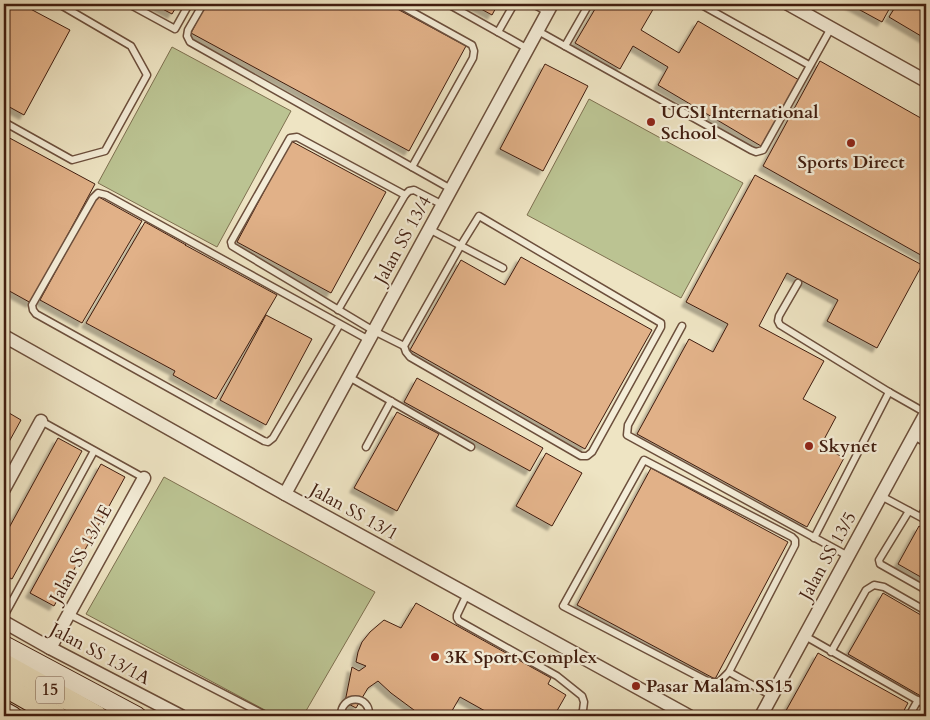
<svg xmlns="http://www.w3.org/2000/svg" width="930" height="720" viewBox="0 0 930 720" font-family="Cardo,serif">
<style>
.green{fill:#bbc392;stroke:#7e7050}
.building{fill:#e1b188;stroke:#401d0f;filter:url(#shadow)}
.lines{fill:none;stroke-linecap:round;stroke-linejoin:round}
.service-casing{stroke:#6c4f3c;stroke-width:9}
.minor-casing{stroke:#6c4f3c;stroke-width:15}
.secondary-casing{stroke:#401d0f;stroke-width:20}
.primary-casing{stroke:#401d0f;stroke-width:22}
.service{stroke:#f4edd8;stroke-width:6}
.minor{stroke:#f4edd8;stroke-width:12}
.secondary{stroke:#f4edd8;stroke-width:18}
.primary{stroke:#eee4c3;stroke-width:20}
.poi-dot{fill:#8f2418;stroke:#f4edd8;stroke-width:2}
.labels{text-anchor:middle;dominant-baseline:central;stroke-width:4.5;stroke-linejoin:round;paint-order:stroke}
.shield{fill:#f4edd8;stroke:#765b4b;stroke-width:1}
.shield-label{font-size:16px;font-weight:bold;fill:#401d0f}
.poi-label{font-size:18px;font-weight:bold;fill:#401d0f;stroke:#f4edd8;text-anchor:start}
.street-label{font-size:18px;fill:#401d0f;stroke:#f4edd8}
</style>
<defs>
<filter id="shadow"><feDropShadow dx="-4.5" dy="4.5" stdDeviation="1" flood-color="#0004"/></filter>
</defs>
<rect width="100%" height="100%" fill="#eee4c3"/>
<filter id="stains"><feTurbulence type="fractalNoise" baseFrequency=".004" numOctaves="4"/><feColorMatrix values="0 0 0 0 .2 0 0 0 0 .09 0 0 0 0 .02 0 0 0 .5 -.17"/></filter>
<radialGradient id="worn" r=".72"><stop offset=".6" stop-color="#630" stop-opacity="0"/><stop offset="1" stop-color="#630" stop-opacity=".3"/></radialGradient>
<g class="green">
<path d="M172 47 291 111 217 247 98 183Z"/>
<path d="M589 99 743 183 681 298 527 215Z"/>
<path d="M164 477 375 592 303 716H276L86 614Z"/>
</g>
<g class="building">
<path d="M4 4H21L70 30 24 115 4 104Z"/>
<path d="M153 4H178L172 14Z"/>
<path d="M206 4H388L466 46 409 151 191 33Z"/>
<path d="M472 4H498L492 15Z"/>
<path d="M598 4H652L655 6 641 30 679 53 698 21 799 80 761 146 658 85 668 67 633 46 620 69 575 43Z"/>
<path d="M849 4H892L882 22Z"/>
<path d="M897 4H926V39L889 17Z"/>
<path d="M820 61 926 121V258L763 166Z"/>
<path d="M545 64 588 86 543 171 500 149Z"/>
<path d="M4 135 95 184 31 303 4 288Z"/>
<path d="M291 141 386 192 331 293 237 242Z"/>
<path d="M755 175 922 265 877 348 827 321 838 300 787 273 759 326 824 361 803 399 836 417 821 445 844 458 807 527 637 434 689 339 713 352 728 324 686 302Z"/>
<path d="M97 196 142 221 82 323 40 300Z"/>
<path d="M145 222 186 245H185L277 295 216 399 173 375 175 371 86 323Z"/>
<path d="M521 257 652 330 585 449 410 350 461 260 505 285Z"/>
<path d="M266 315 312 339 266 425 220 400Z"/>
<path d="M417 378 543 448 530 471 404 402Z"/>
<path d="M4 410 21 420 4 451Z"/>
<path d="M397 412 439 434 397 511 354 488Z"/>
<path d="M58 438 82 451 12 579 4 575V537Z"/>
<path d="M546 453 582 473 552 526 516 506Z"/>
<path d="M101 464 125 477 54 606 30 593Z"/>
<path d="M651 468 788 542 715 679 577 605Z"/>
<path d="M919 526 926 530V580L898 564Z"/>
<path d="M883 593 926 618V699L848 654Z"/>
<path d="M416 603 551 678 548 684 566 695 554 716H494L460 697 449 716H422L391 693 378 681 368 688 356 708 345 702 352 667 359 671 366 666 356 662 358 652 362 642 370 632 384 620 401 628Z"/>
<path d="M818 653 908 703 901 716H783Z"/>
</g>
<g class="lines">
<defs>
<g id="service">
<path d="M129 4 175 29 189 4"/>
<path d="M203 4 188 30 187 36 190 42 451 189"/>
<path d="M398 4 472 45 474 51 473 58 412 167"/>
<path d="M448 4 528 49"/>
<path d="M533 4 548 12"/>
<path d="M700 4 809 65"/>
<path d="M538 31 751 150 756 152 763 150 831 28"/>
<path d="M498 32 514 4"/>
<path d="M565 46 589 4"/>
<path d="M4 122 72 160 105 151 147 75 131 46 59 4"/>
<path d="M479 216 661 323V327L592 452 587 456H581L410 357 406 352 404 346 461 245Z"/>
<path d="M429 229 503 268"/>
<path d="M798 283 779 316 778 321 780 325 889 392 926 413"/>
<path d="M338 310 405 195 409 191 414 190 443 205"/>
<path d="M340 324 273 438 268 442 264 441 36 314 33 310 32 305 93 198 98 193 106 195 340 324 369 340"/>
<path d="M682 326 628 425 627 435 848 556"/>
<path d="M404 346 374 331 232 246 231 242 290 138 297 137 405 195"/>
<path d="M349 377 471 447"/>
<path d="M41 421 144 478"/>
<path d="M914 436 926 443"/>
<path d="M366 447 391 401"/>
<path d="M644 460 792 537 795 540V545L729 672 719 682H709L563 606Z"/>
<path d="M881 496 926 520"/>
<path d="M909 511 879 560 880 564 926 590"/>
<path d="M921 517 926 507"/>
<path d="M814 538 889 392"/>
<path d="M467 594 457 615V618L459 621 557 676 582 696 584 702 583 710 581 716"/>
<path d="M69 614 267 716"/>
<path d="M4 616 94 451"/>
<path d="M805 636 926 705"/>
<path d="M831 652 866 590 874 585 884 587 926 611"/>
<path d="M729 672 772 696"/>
<path d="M341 716C340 694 371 694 369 716"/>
<path d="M909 716 918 700"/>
</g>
<g id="minor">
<path d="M788 4 926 81"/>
<path d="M4 336 285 494 689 716"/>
<path d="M4 489 41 421"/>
<path d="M285 494 552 4"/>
<path d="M4 622 50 648 181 716"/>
<path d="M50 648 144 478"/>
<path d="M761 716 926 413"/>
</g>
<g id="secondary">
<path d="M4 645 137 716"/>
<path d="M4 711 13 716"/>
</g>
<g id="primary">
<path d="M4 664 97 716"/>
<path d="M4 686 57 716"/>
</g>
</defs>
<use href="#service" class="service-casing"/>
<use href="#minor" class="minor-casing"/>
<use href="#secondary" class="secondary-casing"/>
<use href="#primary" class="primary-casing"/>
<use href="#service" class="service"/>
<use href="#minor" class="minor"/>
<use href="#secondary" class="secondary"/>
<use href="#primary" class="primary"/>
</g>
<g class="poi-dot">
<circle cx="651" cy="122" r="5"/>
<circle cx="851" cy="143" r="5"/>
<circle cx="809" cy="446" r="5"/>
<circle cx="435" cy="657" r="5"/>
<circle cx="636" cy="686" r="5"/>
</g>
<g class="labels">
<rect class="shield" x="36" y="676.5" width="28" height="27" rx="4"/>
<g class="shield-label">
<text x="50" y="690">15</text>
</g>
<g class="poi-label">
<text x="661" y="112">UCSI International<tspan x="661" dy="21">School</tspan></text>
<text x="851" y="162" text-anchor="middle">Sports Direct</text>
<text x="819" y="446">Skynet</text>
<text x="445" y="657">3K Sport Complex</text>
<text x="646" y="686">Pasar Malam SS15</text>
</g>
<g class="street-label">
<text transform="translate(403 240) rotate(-61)">Jalan SS 13/4</text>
<text transform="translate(354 512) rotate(29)">Jalan SS 13/1</text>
<text transform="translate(81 554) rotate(-61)">Jalan SS 13/1E</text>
<text transform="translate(828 556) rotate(-61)">Jalan SS 13/5</text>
<text transform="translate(100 654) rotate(28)">Jalan SS 13/1A</text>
</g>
</g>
<rect width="930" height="720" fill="none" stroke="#eee4c3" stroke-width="20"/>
<rect x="5" y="5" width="920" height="710" fill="none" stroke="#401d0f" stroke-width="2.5"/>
<rect x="10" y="10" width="910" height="700" fill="none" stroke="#401d0f"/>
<rect width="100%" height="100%" filter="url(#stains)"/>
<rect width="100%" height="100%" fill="url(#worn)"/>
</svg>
